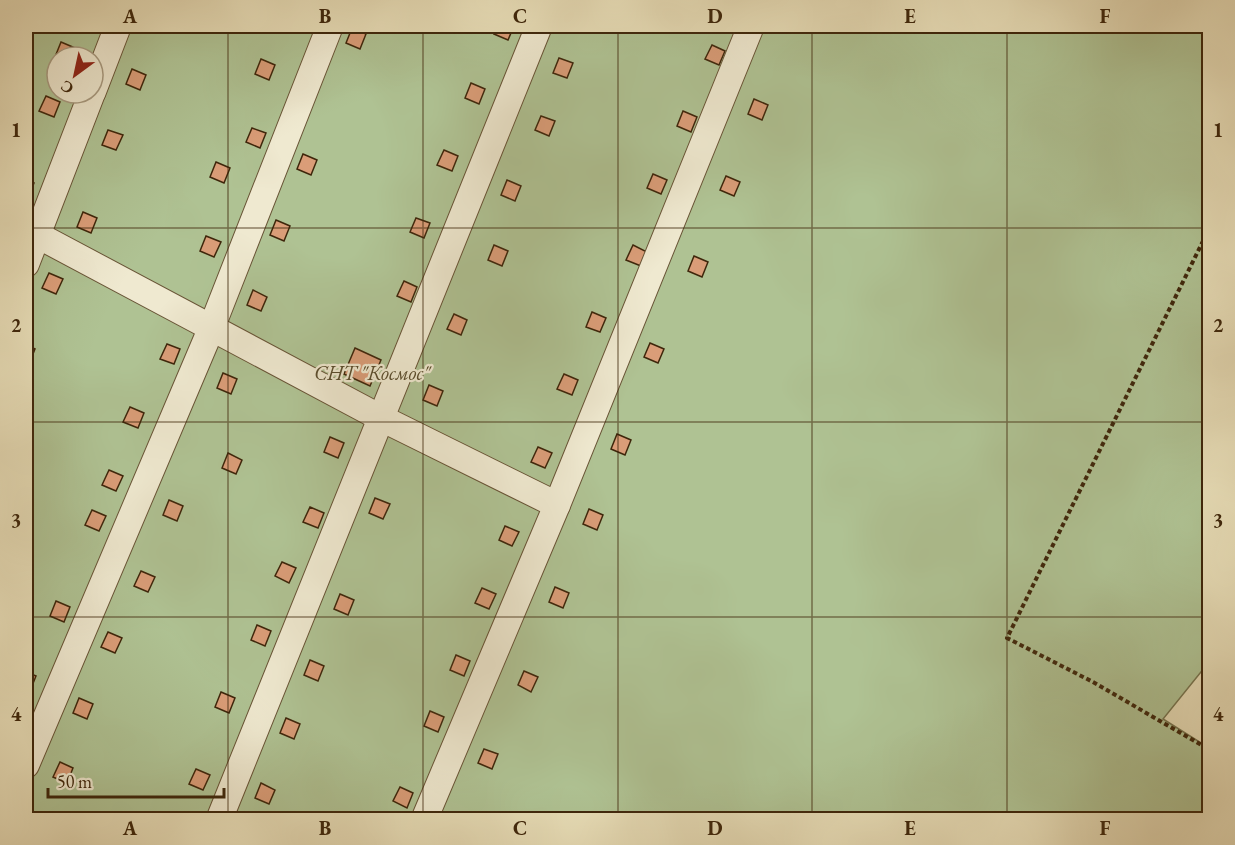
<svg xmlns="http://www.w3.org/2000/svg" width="1235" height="845" viewBox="0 0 1235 845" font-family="'EB Garamond',serif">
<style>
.green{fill:#afc293;stroke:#76744f;stroke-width:1.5;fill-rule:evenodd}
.building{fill:#da9d78;stroke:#3e260b;stroke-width:1.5}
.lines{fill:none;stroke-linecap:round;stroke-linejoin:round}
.minor-casing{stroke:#685436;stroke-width:28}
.path{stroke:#3e260b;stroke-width:4;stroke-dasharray:4.5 3;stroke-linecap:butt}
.minor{stroke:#efe9d0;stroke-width:26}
.grid{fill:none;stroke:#3e260b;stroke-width:1.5;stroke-opacity:0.55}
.labels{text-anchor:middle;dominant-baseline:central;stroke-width:4.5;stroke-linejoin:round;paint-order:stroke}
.park-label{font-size:21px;font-style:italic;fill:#5a4d2d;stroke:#efe9d0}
.neatline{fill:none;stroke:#3e260b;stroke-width:2}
.grid-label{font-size:20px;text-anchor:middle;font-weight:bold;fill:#3e260b}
</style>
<rect width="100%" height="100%" fill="#e7ddb7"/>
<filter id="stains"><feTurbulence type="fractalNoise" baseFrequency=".00333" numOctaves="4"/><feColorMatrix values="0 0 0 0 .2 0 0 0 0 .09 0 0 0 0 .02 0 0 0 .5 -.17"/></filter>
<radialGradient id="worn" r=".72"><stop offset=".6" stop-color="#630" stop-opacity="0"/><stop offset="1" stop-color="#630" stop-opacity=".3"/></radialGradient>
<path class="green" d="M26 26H1209V662L1163 719 1209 748V819H26ZM57 57H93V93H57Z"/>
<g class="building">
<path d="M498 26H514L508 40 494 34Z"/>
<path d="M352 28 366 34 360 49 346 43Z"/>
<path d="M61 42 75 48 71 57H55Z"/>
<path d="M712 45 725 51 719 65 705 59Z"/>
<path d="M559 58 573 63 567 78 553 73Z"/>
<path d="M261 59 275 65 269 80 255 74Z"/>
<path d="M132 69 146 75 140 90 126 84Z"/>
<path d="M471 83 485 89 479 104 465 98Z"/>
<path d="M46 96 60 102 54 117 39 111Z"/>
<path d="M754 99 768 105 762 120 748 114Z"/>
<path d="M683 111 697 117 691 132 677 126Z"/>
<path d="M541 116 555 121 549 136 535 130Z"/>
<path d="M252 128 266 133 260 148 246 142Z"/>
<path d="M108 130 123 135 116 150 102 145Z"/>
<path d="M444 150 458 156 452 171 437 165Z"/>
<path d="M303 154 317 160 311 175 297 169Z"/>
<path d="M216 162 230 168 224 183 210 177Z"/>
<path d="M653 174 667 180 661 194 647 188Z"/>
<path d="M726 176 740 182 734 196 720 190Z"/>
<path d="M26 180 34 183 28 198 26 197Z"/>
<path d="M507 180 521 186 515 201 501 195Z"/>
<path d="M83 212 97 218 91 233 77 227Z"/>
<path d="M416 218 430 223 424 238 410 232Z"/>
<path d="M276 220 290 226 284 241 270 235Z"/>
<path d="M206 236 221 242 214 257 200 251Z"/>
<path d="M494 245 508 251 502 266 488 260Z"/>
<path d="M633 245 647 252 641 266 626 260Z"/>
<path d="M694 256 708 262 702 277 688 271Z"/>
<path d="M49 273 63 279 56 294 42 288Z"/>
<path d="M404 281 417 287 411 302 397 296Z"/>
<path d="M253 290 267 297 261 311 247 305Z"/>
<path d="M592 312 606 318 600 332 586 327Z"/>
<path d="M454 314 467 320 461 335 447 329Z"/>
<path d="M650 343 664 349 658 363 644 357Z"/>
<path d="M167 344 180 349 174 364 160 359Z"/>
<path d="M26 345 35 349 29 364 26 362Z"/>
<path d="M355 348 381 360 370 386 344 374Z"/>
<path d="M223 373 237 379 231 394 217 388Z"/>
<path d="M564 374 578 380 572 395 557 389Z"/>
<path d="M429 385 443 391 437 406 423 400Z"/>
<path d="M130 407 144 413 138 428 123 422Z"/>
<path d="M617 434 631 440 625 455 611 449Z"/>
<path d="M330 437 344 443 338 458 324 452Z"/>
<path d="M538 447 552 453 545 468 531 462Z"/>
<path d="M228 453 242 460 236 474 222 468Z"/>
<path d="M109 470 123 476 116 491 102 485Z"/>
<path d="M375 498 390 504 383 519 369 513Z"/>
<path d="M169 500 183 506 177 521 163 515Z"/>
<path d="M310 507 324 513 318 528 303 522Z"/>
<path d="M589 509 603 515 597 530 583 524Z"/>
<path d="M92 510 106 516 99 531 85 525Z"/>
<path d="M505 526 519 532 512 546 499 540Z"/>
<path d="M282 562 296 568 289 583 275 576Z"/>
<path d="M141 571 155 577 148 592 134 586Z"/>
<path d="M555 587 569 593 563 608 549 602Z"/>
<path d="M482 588 496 594 489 609 475 603Z"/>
<path d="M340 594 354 600 348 615 334 609Z"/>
<path d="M56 601 70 607 64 622 50 616Z"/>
<path d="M257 625 271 631 265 646 251 640Z"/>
<path d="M108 632 122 638 115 653 101 647Z"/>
<path d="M456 655 470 661 464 676 450 670Z"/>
<path d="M310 660 324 666 318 681 304 675Z"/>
<path d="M524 671 538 677 531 692 518 685Z"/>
<path d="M26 672 36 676 30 691 26 689Z"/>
<path d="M221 692 235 698 229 713 215 707Z"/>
<path d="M79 698 93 704 87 719 73 713Z"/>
<path d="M430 711 444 717 438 732 424 726Z"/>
<path d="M286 718 300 724 294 739 280 733Z"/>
<path d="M484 749 498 754 492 769 478 763Z"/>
<path d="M60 762 73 768 67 783 53 777Z"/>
<path d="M196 769 210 775 203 790 189 784Z"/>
<path d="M261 783 275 790 269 804 255 798Z"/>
<path d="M400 787 413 793 407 808 393 801Z"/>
</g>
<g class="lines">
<defs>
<g id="minor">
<path d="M93 91 118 26"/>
<path d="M26 229 381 418 557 505"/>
<path d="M26 264 92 93"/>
<path d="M26 765 211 329 330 26"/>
<path d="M219 820 539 26"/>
<path d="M424 820 557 505 751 26"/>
</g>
</defs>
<use href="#minor" class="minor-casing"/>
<path class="path" d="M1210 227 1007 638 1093 682 1210 750"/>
<use href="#minor" class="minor"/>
</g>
<path class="grid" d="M228 26V820M423 26V820M618 26V820M812 26V820M1007 26V820M26 228H1210M26 422H1210M26 617H1210"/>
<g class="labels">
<g class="park-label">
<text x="372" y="372">СНТ "Космос"</text>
</g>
</g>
<rect width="1235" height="845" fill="none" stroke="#e7ddb7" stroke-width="66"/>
<g transform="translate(75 75) rotate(213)"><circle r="28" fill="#efe9d0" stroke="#a89b81" stroke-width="1.5"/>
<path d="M0-4.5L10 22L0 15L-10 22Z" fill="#8f2418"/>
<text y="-9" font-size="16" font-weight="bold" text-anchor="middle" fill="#3e260b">С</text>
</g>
<path d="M48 788v9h176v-9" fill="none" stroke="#3e260b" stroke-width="3"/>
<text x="57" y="788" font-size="18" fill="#3e260b" stroke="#efe9d0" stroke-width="4.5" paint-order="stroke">50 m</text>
<rect x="33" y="33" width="1169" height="779" class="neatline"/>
<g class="grid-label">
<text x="130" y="23">A</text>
<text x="325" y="23">B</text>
<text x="520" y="23">C</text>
<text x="715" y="23">D</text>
<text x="910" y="23">E</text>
<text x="1105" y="23">F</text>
<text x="16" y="137">1</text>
<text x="1218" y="137">1</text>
<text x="16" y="332">2</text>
<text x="1218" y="332">2</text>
<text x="16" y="527">3</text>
<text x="1218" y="527">3</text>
<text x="16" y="721">4</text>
<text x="1218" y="721">4</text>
<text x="130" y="835">A</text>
<text x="325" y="835">B</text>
<text x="520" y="835">C</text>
<text x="715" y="835">D</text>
<text x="910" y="835">E</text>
<text x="1105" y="835">F</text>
</g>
<rect width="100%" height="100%" filter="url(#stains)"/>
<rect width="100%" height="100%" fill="url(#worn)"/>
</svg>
